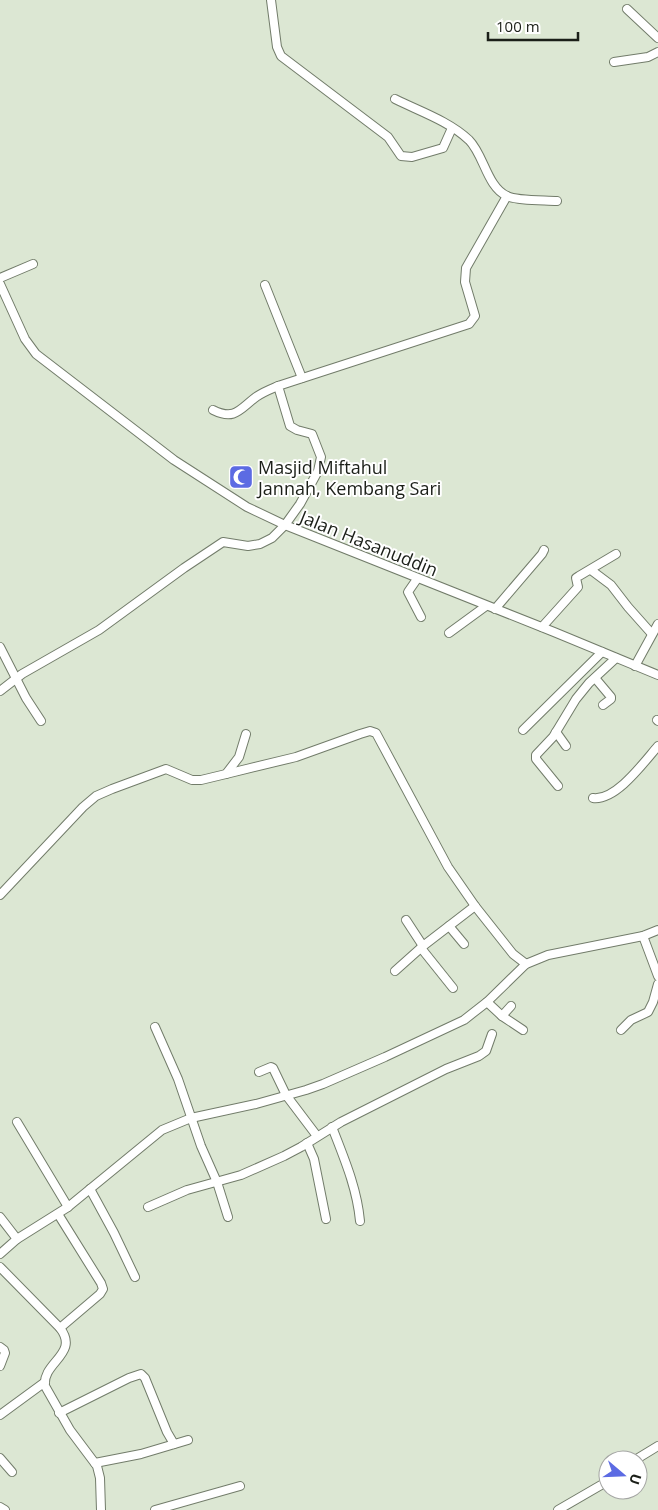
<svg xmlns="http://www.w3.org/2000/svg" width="658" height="1510" viewBox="0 0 658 1510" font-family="'Open Sans',sans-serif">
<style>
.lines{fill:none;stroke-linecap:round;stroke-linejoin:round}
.minor-casing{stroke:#727c6a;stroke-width:10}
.minor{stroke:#fff;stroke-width:8}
.labels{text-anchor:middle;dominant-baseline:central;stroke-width:4;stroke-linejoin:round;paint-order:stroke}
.poi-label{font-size:18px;fill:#1b1f18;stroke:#fff;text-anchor:start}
.street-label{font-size:18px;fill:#1b1f18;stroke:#fff}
</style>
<rect width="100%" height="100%" fill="#dce7d3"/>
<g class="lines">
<defs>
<g id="minor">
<path d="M271 0 277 47 281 56 388 137 401 156 412 157 443 148 452 128"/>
<path d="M627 9 658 38"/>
<path d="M614 62 648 57 658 52"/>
<path d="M395 99C419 111 449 121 469 140 484 155 487 187 507 196 517 201 545 200 557 201"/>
<path d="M0 278 33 264"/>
<path d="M0 284 25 339 36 354 174 460 247 507 285 525 554 632 658 675"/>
<path d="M265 285 302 378"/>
<path d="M213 410C235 421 240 409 256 397 263 392 271 389 278 386"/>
<path d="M591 570 611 585 628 607 652 634"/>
<path d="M417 579 408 592 421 617"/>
<path d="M495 609 542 554 544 550"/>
<path d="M542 627 578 587 576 578 579 576 616 554"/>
<path d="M449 633 486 606"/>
<path d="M0 647 26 698 41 721"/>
<path d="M635 666 658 624"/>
<path d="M595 678 611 697V699L603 705"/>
<path d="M0 691 22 674 99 630 184 568 223 542 248 546 260 544 272 538 285 525 300 504 318 471 321 457 312 434 297 430 290 426 278 386 469 324 475 316 465 282 466 268 507 196"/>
<path d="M657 720 658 721"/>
<path d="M523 730 602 652"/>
<path d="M556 732 566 746"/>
<path d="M226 774 296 757 360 734 370 731 376 733 448 867 475 906 513 954 526 964"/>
<path d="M558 786 536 759V755L553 737 576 699 589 683 616 658"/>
<path d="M593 798C616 801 644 762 658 746"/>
<path d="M0 895 83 807 96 796 112 789 166 769 192 780H201L226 774 239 757 246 734"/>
<path d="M406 920 423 946"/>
<path d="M449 926 464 944"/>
<path d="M643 936 658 976"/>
<path d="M421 948 453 988"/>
<path d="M395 971 423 946 475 906"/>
<path d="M487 1002 502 1016 523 1030"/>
<path d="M502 1016 511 1006"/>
<path d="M155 1027 178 1079 201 1146 217 1182 228 1217"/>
<path d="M621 1030 631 1020 648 1012 653 1002 658 984"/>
<path d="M259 1072 271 1067 273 1068 286 1095 317 1136"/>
<path d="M17 1122 68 1207"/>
<path d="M332 1127C344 1158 357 1188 360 1221"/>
<path d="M307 1143 314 1159 326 1219"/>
<path d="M90 1189 114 1233 135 1277"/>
<path d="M148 1207 187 1190 241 1175 284 1156 301 1147 341 1122 446 1069 479 1056 486 1051 492 1034"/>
<path d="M58 1214 101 1283 103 1289 100 1294 60 1328"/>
<path d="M0 1217 17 1239"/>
<path d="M0 1254 17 1239 68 1207 162 1130 191 1118 256 1104 306 1090 323 1084 385 1057 464 1020 487 1002 526 964 548 955 643 936 658 930"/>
<path d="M0 1267 60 1328C80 1354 42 1362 45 1386L70 1430 97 1466 100 1478 101 1510"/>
<path d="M0 1347 4 1350 5 1353 0 1366"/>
<path d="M59 1413 129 1378 141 1374 145 1378 167 1432 174 1444"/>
<path d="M0 1415 45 1382"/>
<path d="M0 1458 12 1472"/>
<path d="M635 1460 658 1446"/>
<path d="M95 1463 141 1454 188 1440"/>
<path d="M0 1507 5 1510"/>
<path d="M155 1510 240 1486"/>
<path d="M558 1510 608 1481"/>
</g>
</defs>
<use href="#minor" class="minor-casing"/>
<use href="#minor" class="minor"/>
</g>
<defs>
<symbol id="mosque-square" viewBox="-11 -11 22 22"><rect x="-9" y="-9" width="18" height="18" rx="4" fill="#5c6be3" stroke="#fff"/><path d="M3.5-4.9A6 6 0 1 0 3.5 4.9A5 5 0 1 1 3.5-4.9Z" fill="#fff"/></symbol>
</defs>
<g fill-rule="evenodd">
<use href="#mosque-square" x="227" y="463" width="28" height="28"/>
</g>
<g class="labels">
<g class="poi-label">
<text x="258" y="467">Masjid Miftahul<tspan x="258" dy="21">Jannah, Kembang Sari</tspan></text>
</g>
<g class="street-label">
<text transform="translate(369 543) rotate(22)">Jalan Hasanuddin</text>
</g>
</g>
<g transform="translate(623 1475) rotate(109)"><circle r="24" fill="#ffffff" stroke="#a4a5a3"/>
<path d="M0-4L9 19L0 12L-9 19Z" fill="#5c6be3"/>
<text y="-8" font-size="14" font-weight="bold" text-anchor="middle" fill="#1b1f18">U</text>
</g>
<path d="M488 32v8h90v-8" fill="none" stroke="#1b1f18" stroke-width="2.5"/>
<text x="496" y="32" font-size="15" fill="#1b1f18" stroke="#ffffff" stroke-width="4" paint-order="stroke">100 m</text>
</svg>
